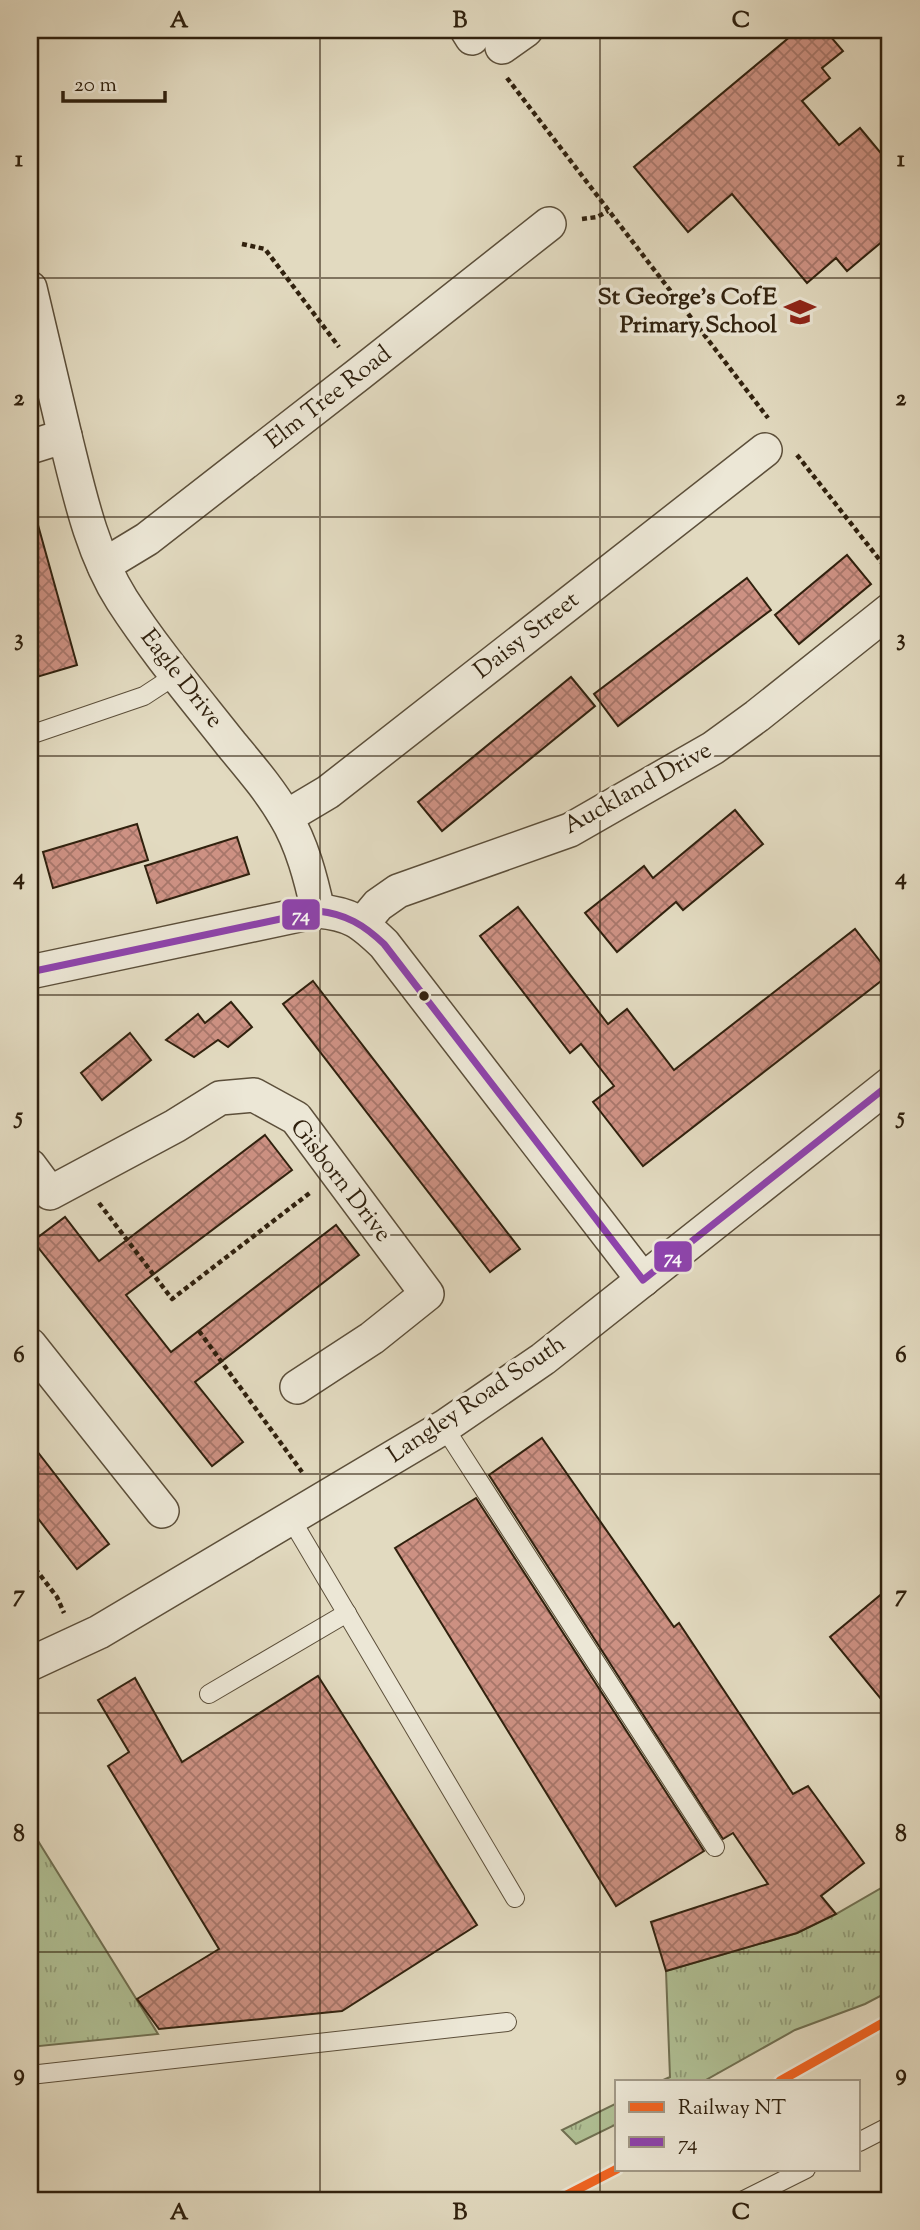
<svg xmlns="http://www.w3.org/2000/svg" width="920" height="2230" viewBox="0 0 920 2230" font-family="'Sorts Mill Goudy',serif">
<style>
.grass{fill:url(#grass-tufts);stroke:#707052;stroke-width:2}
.building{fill:url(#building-cross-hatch);stroke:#30210e;stroke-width:2}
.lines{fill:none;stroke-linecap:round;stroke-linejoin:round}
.lane-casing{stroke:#5c4f3a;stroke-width:20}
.street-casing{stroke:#5c4f3a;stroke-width:36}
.path{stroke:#30210e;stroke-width:4.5;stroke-dasharray:5 3.5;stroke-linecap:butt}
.lane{stroke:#ece7d6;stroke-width:18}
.street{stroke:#ece7d6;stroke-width:33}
.bus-1-casing{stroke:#ece7d6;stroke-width:12}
.bus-1{stroke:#8e44ad;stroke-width:7}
.rail-1-casing{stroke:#ece7d6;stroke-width:14}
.rail-1{stroke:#f26522;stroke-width:9}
.grid{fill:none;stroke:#30210e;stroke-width:2;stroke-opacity:0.55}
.bus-dot{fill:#30210e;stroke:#ece7d6;stroke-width:2.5}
.labels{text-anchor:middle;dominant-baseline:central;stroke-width:7;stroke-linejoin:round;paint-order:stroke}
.poi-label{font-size:24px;font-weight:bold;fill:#30210e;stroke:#ece7d6;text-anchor:end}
.street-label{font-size:24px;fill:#30210e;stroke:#ece7d6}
.line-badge{stroke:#ece7d6;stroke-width:2.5}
.badge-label{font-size:19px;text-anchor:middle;font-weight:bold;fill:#fff}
.neatline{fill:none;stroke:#30210e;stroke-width:2.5}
.grid-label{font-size:23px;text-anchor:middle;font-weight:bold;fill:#30210e}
</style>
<defs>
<pattern id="grass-tufts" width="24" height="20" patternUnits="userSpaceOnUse" patternTransform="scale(1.75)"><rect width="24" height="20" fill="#b0c095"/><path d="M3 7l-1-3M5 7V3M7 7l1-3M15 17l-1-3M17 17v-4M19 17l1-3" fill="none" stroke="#909c78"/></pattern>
<pattern id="building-cross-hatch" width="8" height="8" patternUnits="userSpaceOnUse" patternTransform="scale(1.75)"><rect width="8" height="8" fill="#cd9183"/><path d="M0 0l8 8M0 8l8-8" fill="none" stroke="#a7766a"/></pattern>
</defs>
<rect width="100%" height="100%" fill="#e2dac0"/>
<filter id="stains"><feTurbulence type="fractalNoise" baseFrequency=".00286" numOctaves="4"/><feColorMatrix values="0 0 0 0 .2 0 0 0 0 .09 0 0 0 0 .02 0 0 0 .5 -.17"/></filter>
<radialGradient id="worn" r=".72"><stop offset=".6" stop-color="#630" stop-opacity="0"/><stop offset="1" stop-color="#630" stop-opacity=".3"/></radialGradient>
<g class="grass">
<path d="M30 1828 158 2034 30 2047Z"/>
<path d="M890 1883V1991L865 2004 795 2030 704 2081H661L670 2077 666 1971 797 1933 836 1914Z"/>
<path d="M617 2103V2124L576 2144 562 2130Z"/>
</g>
<g class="building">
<path d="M798 30H825L843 51 822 68 830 78 802 101 839 145 860 128 890 164V235L847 271 836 258 807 283 732 194 688 232 634 167Z"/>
<path d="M38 525 77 665 30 679V526Z"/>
<path d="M847 555 871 584 799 644 775 615Z"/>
<path d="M747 578 771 610 618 726 594 694Z"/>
<path d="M571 677 595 706 442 831 418 802Z"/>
<path d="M735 810 763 844 683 910 676 902 617 952 585 913 644 866 653 878Z"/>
<path d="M137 824 148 860 53 888 43 852Z"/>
<path d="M237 837 249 874 157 903 145 866Z"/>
<path d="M518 907 608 1024 627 1009 674 1070 855 929 890 974 643 1166 593 1102 614 1086 581 1044 570 1053 480 936Z"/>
<path d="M313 981 520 1249 490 1272 283 1004Z"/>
<path d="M231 1002 252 1027 228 1047 218 1040 194 1057 166 1040 198 1014 205 1023Z"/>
<path d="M130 1033 151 1060 102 1100 81 1073Z"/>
<path d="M265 1135 292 1170 126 1295 171 1352 336 1225 359 1255 195 1382 243 1442 212 1466 33 1241 65 1217 99 1261Z"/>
<path d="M542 1438 674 1627 679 1623 793 1794 808 1786 864 1863 821 1896 836 1914 797 1933 666 1971 651 1922 768 1884 733 1833 723 1839 489 1475Z"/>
<path d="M30 1442 109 1544 77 1569 30 1508Z"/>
<path d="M476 1498 704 1851 616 1906 395 1548Z"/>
<path d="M890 1587V1710L830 1637Z"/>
<path d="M318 1676 477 1925 342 2011 159 2029 137 1999 219 1949 108 1766 129 1752 98 1700 135 1678 182 1762Z"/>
</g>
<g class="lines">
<defs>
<g id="lane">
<path d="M30 735 144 696 176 675"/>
<path d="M444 1427 715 1847"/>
<path d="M291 1519 515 1898"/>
<path d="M209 1694 347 1613"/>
<path d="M30 2075 507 2022"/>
<path d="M859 2142 890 2126"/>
<path d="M744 2200 806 2169"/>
</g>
<g id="street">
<path d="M467 30 472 38"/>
<path d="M502 47 526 30"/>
<path d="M30 288 65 436"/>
<path d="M30 447 65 436C79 492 91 551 122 600 155 651 194 697 231 744 250 767 270 790 285 816 302 844 311 879 318 911"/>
<path d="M104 565 147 539 359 374 549 224"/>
<path d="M286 817 328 792 765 450"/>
<path d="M363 923 378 905 398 891 570 830 713 748 757 716 890 610"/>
<path d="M30 972 318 911C351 914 361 922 384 944L643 1280"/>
<path d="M30 1166 50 1193 175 1126 220 1098 254 1095 296 1118 427 1294 372 1338 297 1387"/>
<path d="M30 1345 162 1511"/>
<path d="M30 1664 99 1632 444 1427 543 1359 890 1084"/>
</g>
</defs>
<use href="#lane" class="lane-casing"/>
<use href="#street" class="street-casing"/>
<g class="path">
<path d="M507 78 768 418"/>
<path d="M582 219 597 217 608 211"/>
<path d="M242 244 265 249 339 347"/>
<path d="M797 455 890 573"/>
<path d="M99 1203 172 1299 311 1192"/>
<path d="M199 1331 302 1472"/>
<path d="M30 1562 57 1597 64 1613"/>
</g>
<use href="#lane" class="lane"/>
<use href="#street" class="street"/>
<defs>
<path id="bus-1" d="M30 972 318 911C346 914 364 925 384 944L643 1280 890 1084"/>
</defs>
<use href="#bus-1" class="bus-1-casing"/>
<use href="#bus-1" class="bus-1"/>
<defs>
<g id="rail-1">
<path d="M780 2081 890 2019"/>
<path d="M557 2200 617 2169"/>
</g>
</defs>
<use href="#rail-1" class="rail-1-casing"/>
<use href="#rail-1" class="rail-1"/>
</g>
<path class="grid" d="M320 30V2200M600 30V2200M30 278H890M30 517H890M30 756H890M30 995H890M30 1235H890M30 1474H890M30 1713H890M30 1952H890"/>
<defs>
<symbol id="school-bare" viewBox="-9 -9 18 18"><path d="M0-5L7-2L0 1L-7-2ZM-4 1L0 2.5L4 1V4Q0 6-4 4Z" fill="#8f2418" stroke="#ece7d6" stroke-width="2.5" paint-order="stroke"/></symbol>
</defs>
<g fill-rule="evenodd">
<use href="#school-bare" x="778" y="290" width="44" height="44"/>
</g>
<circle class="bus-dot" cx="424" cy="996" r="6"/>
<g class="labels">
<g class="poi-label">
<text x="777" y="298">St George's CofE<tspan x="777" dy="28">Primary School</tspan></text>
</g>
<g class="street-label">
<text transform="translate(329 398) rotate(-38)">Elm Tree Road</text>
<text transform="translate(527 636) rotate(-38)">Daisy Street</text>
<text transform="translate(181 679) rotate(52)">Eagle Drive</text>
<text transform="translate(638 789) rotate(-29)">Auckland Drive</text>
<text transform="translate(340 1181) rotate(52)">Gisborn Drive</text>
<text transform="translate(477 1400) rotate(-34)">Langley Road South</text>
</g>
</g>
<g class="line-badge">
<rect x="281" y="898" width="40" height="33" rx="7" fill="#8e44ad"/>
<rect x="653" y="1240" width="40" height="33" rx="7" fill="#8e44ad"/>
</g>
<g class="badge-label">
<text x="301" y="921">74</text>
<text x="673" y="1263">74</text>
</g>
<rect width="920" height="2230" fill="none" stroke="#e2dac0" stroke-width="77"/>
<rect x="615" y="2080" width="245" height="91" fill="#ece7d6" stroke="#a19886" stroke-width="2"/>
<rect x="629" y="2102" width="35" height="10" fill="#f26522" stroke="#a19886" stroke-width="2"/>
<text x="678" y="2114" font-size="21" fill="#30210e">Railway NT</text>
<rect x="629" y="2137" width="35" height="10" fill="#8e44ad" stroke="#a19886" stroke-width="2"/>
<text x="678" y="2150" font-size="21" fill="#30210e">74</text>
<path d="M63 91v10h102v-10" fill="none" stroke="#30210e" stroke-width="3.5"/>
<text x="74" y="91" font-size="21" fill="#30210e" stroke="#ece7d6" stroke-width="5" paint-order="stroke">20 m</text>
<rect x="38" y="38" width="843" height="2154" class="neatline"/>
<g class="grid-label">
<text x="179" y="27">A</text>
<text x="460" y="27">B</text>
<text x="741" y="27">C</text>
<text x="19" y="166">1</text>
<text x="901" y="166">1</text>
<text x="19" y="405">2</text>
<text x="901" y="405">2</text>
<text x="19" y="645">3</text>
<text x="901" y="645">3</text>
<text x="19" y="884">4</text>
<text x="901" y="884">4</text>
<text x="19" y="1123">5</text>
<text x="901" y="1123">5</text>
<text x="19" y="1362">6</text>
<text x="901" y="1362">6</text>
<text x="19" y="1601">7</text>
<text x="901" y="1601">7</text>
<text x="19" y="1841">8</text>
<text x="901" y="1841">8</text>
<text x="19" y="2080">9</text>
<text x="901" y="2080">9</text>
<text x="179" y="2219">A</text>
<text x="460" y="2219">B</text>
<text x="741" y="2219">C</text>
</g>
<rect width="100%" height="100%" filter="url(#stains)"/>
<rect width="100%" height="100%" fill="url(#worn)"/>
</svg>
